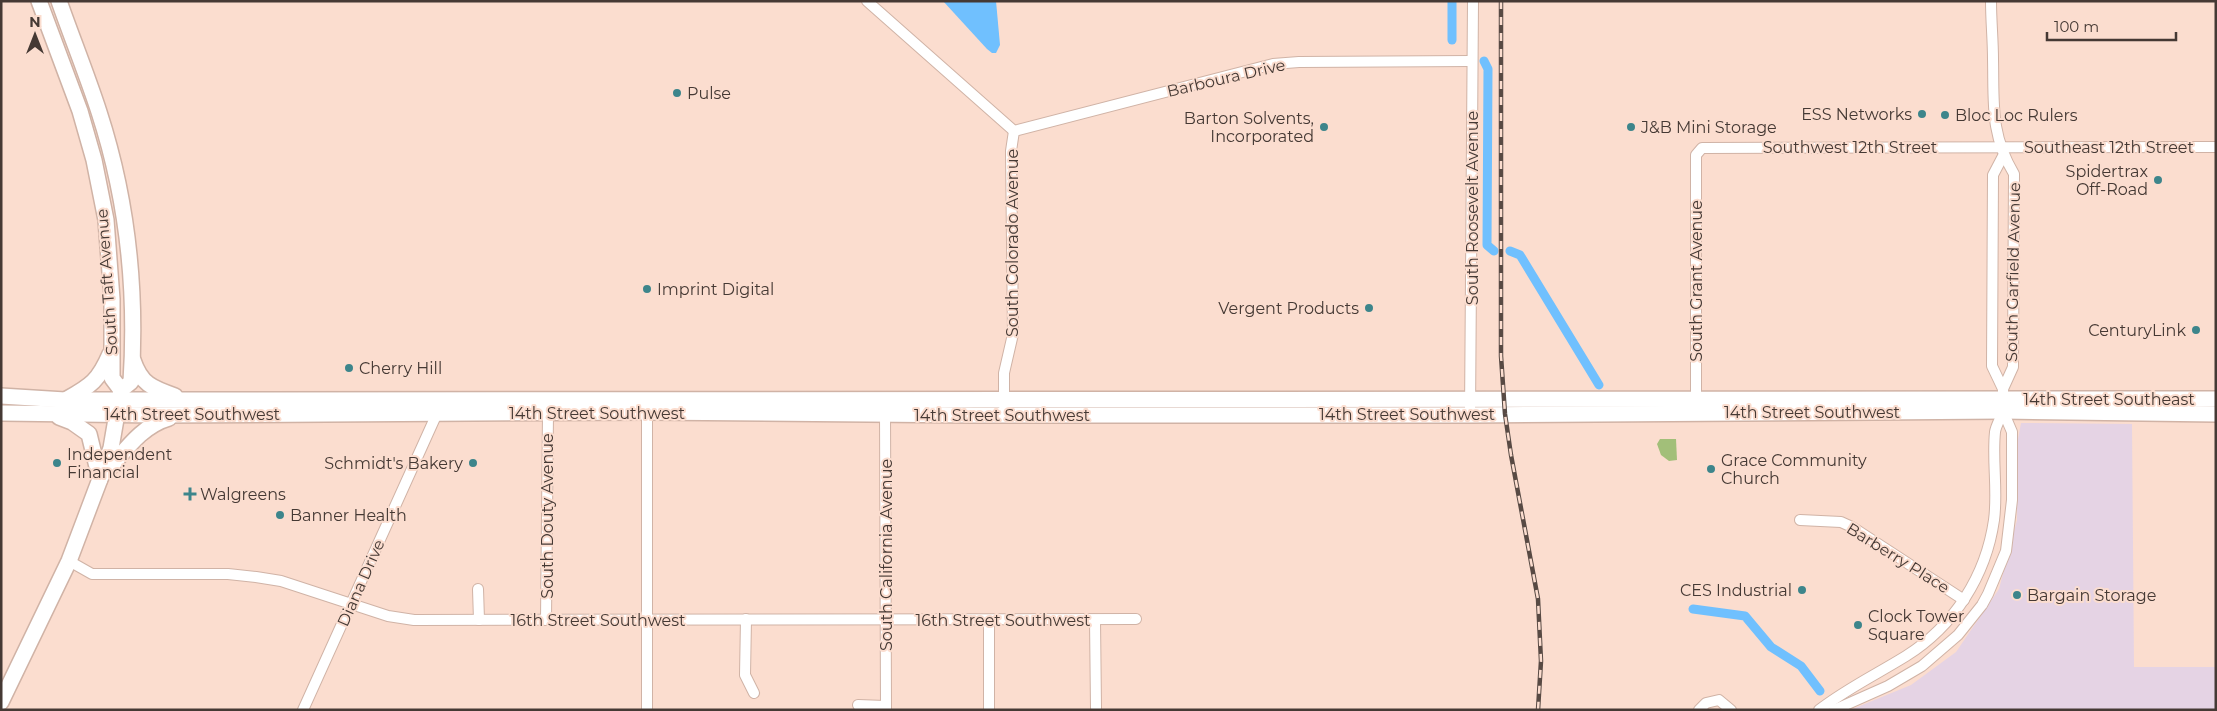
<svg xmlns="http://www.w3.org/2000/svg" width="2217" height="711" viewBox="0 0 2217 711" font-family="Montserrat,sans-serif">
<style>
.commercial{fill:#e5d3e4}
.green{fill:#a2bf79}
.water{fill:#70c0fe}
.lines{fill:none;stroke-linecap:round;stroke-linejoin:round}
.canal{stroke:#70c0fe;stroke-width:9}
.minor-casing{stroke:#d0b3a6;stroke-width:12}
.secondary-casing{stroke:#d0b3a6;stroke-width:18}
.minor{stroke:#fff;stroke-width:10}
.secondary{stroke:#fff;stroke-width:15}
.rail-casing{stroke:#584a44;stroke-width:4.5}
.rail{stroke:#fbddcf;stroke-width:2.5;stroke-dasharray:8;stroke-linecap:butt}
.poi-dot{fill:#3d858b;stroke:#fbddcf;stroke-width:2}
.labels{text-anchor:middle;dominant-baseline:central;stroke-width:4;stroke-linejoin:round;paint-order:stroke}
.street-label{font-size:16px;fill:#453934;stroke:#fbddcf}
.poi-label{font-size:16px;fill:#453934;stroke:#fbddcf;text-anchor:start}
</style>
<rect width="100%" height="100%" fill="#fbddcf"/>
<path class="commercial" d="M2021 423 2132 424 2134 667H2216V710H1850L1911 685 1956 652 1999 589 2017 520 2018 439Z"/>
<path class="green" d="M1660 439H1676L1677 460 1669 461 1661 455 1657 444Z"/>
<path class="water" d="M943 1H996L1000 45 996 53H992L987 49Z"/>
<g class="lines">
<g class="canal">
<path d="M1452 40V1"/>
<path d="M1484 61 1488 69 1487 245 1494 251"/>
<path d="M1510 251 1520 255 1599 385"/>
<path d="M1693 609 1745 616 1771 647 1801 666 1820 691"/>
</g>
<defs>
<g id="minor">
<path d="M867 1 1014 131"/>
<path d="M1991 1C1991 21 1993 40 1993 59 1994 103 1990 134 2014 174L2013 367 2003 389"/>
<path d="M1014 131 1273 64 1299 62 1472 61"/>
<path d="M1696 403V155L1702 148 2216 147"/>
<path d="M1004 406V373L1013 334 1011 151 1014 131"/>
<path d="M885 408 886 710"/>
<path d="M1470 415 1473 1"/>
<path d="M1800 520 1841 522 1852 527 1964 600"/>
<path d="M69 561 92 574H228L256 577 281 581 388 616 414 620 1136 619"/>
<path d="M478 589 479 620"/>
<path d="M746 619 745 675 754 693"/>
<path d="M546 620 548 413"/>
<path d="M1095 620 1096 708"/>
<path d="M858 705 885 706"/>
<path d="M989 709V620"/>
<path d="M303 710 439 409"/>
<path d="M647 710V406"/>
<path d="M1699 710 1706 703 1719 700 1731 710"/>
<path d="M1819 710C1846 689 1877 674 1906 656 1954 626 1986 576 1994 520 1998 491 1992 461 1995 432 1996 425 2001 418 2003 411"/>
<path d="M1834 710 1888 686 1922 666 1958 635 1982 605 1988 594 2006 551 2012 500V432L2003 411V389L1992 366 1993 175 2003 156"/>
</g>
<g id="secondary">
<path d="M39 1 80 111 94 160 106 220 112 299V378L121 390"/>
<path d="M133 360C141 384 152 388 175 396"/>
<path d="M1 396 65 400 2216 399"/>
<path d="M67 399C91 386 99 380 110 354"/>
<path d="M1 413 157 415 647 412 974 415H1470L2003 411 2216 414"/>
<path d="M59 417 72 422 89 434 100 479"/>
<path d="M106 472C125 451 141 426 169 418"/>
<path d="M1 702 69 561 100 479 111 448 121 390 131 382C137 291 127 198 99 112 87 75 72 38 59 1"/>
</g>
</defs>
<use href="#minor" class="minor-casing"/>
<use href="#secondary" class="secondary-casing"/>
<use href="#minor" class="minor"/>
<use href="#secondary" class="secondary"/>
<defs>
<path id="rail" d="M1501 1V356L1505 414 1511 455 1538 599 1541 661 1538 710"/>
</defs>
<use href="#rail" class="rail-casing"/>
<use href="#rail" class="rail"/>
</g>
<g class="poi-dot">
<circle cx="677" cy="93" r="5"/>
<circle cx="1922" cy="114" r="5"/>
<circle cx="1945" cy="115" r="5"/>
<circle cx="1324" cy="127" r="5"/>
<circle cx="1631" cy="127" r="5"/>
<circle cx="2158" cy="180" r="5"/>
<circle cx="647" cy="289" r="5"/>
<circle cx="1369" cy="308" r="5"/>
<circle cx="2196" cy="330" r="5"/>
<circle cx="349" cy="368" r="5"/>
<circle cx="57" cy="463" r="5"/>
<circle cx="473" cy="463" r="5"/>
<circle cx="1711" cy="469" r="5"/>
<path d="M187.5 486.5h5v5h5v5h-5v5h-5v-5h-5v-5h5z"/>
<circle cx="280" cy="515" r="5"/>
<circle cx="1802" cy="590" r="5"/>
<circle cx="2017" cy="595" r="5"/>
<circle cx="1858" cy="625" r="5"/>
</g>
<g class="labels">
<g class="street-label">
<text transform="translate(1226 78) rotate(-13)">Barboura Drive</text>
<text x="1850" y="147">Southwest 12th Street</text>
<text x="2109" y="147">Southeast 12th Street</text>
<text transform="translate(1472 208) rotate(-90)">South Roosevelt Avenue</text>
<text transform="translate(1012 243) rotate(-90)">South Colorado Avenue</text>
<text transform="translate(2013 272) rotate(-89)">South Garfield Avenue</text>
<text transform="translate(1696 281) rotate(-90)">South Grant Avenue</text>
<text transform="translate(107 282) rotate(-94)">South Taft Avenue</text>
<text x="2109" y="399">14th Street Southeast</text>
<text x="1812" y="412">14th Street Southwest</text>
<text x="597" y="413">14th Street Southwest</text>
<text x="192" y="414">14th Street Southwest</text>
<text x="1407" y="414">14th Street Southwest</text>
<text x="1002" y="415">14th Street Southwest</text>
<text transform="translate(547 516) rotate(-90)">South Douty Avenue</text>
<text transform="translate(886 555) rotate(-90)">South California Avenue</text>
<text transform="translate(1898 558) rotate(32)">Barberry Place</text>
<text transform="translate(361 583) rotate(-66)">Diana Drive</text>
<text x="598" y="620">16th Street Southwest</text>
<text x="1003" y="620">16th Street Southwest</text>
</g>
<g class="poi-label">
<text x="687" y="93">Pulse</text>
<text x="1912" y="114" text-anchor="end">ESS Networks</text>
<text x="1955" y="115">Bloc Loc Rulers</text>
<text x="1314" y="118" text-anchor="end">Barton Solvents,<tspan x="1314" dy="18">Incorporated</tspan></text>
<text x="1641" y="127">J&amp;B Mini Storage</text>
<text x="2148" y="171" text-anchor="end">Spidertrax<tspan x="2148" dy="18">Off-Road</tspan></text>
<text x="657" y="289">Imprint Digital</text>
<text x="1359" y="308" text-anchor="end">Vergent Products</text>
<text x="2186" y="330" text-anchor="end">CenturyLink</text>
<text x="359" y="368">Cherry Hill</text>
<text x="67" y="454">Independent<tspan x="67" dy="18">Financial</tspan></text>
<text x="1721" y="460">Grace Community<tspan x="1721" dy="18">Church</tspan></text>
<text x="463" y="463" text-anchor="end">Schmidt's Bakery</text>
<text x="200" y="494">Walgreens</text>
<text x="290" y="515">Banner Health</text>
<text x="1792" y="590" text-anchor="end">CES Industrial</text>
<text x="2027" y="595">Bargain Storage</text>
<text x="1868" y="616">Clock Tower<tspan x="1868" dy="18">Square</tspan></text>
</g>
</g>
<rect width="2217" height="711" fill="none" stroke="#453934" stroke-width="5"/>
<g transform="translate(35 35)" stroke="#fbddcf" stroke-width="4" paint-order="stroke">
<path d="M0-4L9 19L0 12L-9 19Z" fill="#453934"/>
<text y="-8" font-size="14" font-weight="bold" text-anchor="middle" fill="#453934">N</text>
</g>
<path d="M2047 32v8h129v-8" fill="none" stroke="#453934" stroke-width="2.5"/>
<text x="2054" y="32" font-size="15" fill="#453934" stroke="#fbddcf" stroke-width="4" paint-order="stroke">100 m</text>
</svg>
